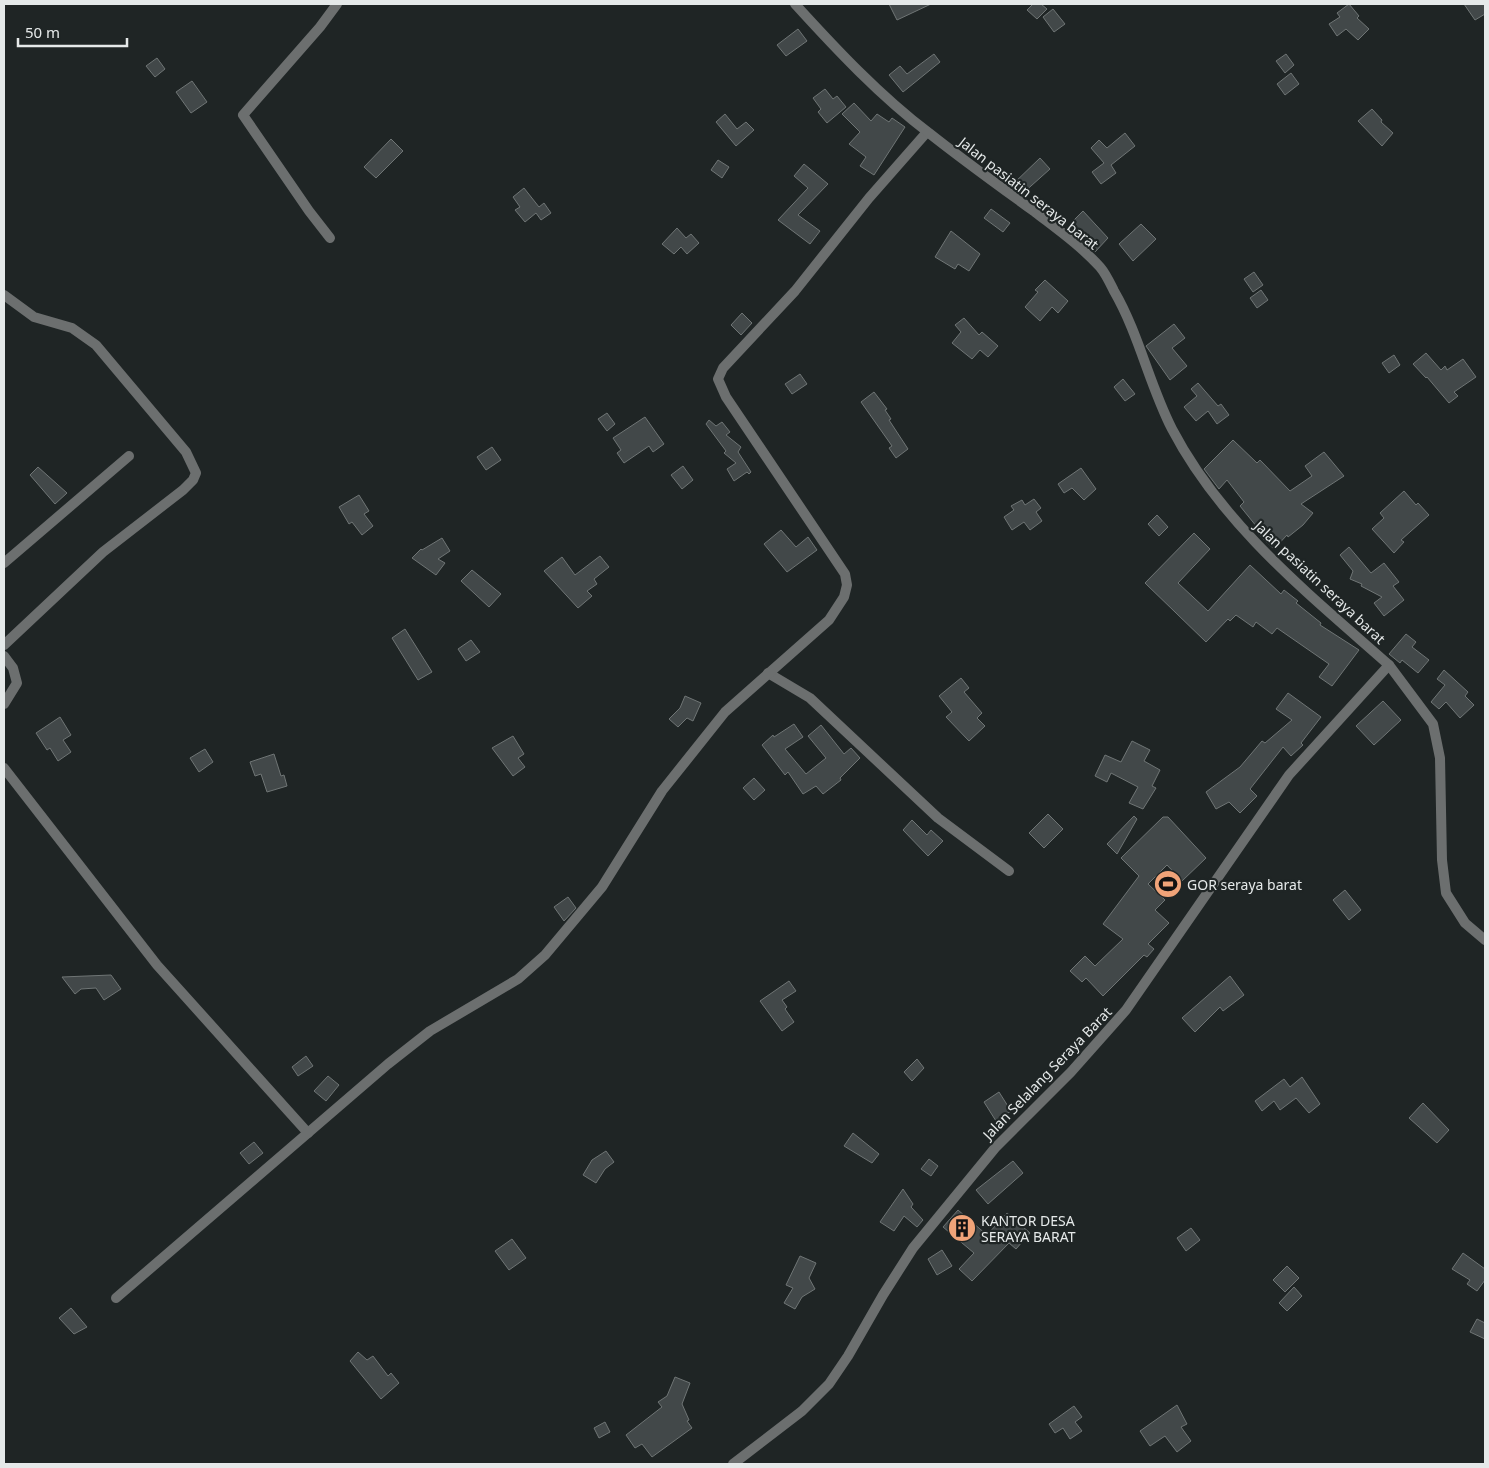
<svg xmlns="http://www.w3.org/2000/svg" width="1489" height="1468" viewBox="0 0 1489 1468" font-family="'Noto Sans',sans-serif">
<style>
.building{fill:#424849;stroke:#6f7575}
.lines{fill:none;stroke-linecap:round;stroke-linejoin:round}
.minor{stroke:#6c6f6f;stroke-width:10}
.tertiary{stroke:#6c6f6f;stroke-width:10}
.labels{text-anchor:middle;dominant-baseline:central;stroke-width:4.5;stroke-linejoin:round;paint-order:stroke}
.street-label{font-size:14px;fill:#e5e9e9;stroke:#1f2525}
.poi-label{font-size:14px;fill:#e5e9e9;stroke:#1f2525;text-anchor:start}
</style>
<rect width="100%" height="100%" fill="#1f2525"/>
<g class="building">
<path d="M889 4H931L897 20Z"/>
<path d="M1033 4H1041L1047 9 1037 19 1027 10Z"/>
<path d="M1349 4 1359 16 1357 18 1369 29 1358 40 1346 29 1337 36 1329 24 1340 17 1337 13Z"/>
<path d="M1464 4H1485V14L1475 20Z"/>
<path d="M1053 9 1065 24 1054 32 1043 17Z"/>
<path d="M798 29 807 41 786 56 777 45Z"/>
<path d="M934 54 940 62 903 92 889 75 900 66 907 74Z"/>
<path d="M1286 54 1294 65 1285 73 1276 61Z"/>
<path d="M157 58 165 69 155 77 146 66Z"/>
<path d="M1291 73 1299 84 1285 95 1277 84Z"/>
<path d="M192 81 207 102 191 113 176 92Z"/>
<path d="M825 89 833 99 837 96 846 107 827 123 818 112 821 109 813 98Z"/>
<path d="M854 103 871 121 877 114 889 122 892 118 905 127 874 175 860 166 866 157 849 144 860 132 842 114Z"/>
<path d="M1372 109 1382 120 1381 122 1393 133 1382 146 1358 121Z"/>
<path d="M725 114 737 129 746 122 754 130 736 146 716 122Z"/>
<path d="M1125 133 1135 146 1111 165 1116 173 1101 184 1092 172 1104 163 1091 148 1099 140 1107 148Z"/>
<path d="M391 139 403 151 376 178 364 167Z"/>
<path d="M1040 158 1050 169 1022 194 1011 186Z"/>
<path d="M718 160 729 167 722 178 711 170Z"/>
<path d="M804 164 828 184 798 215 820 231 810 244 778 220 808 188 794 176Z"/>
<path d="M524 188 539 207 544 203 551 213 541 220 536 213 525 222 515 210 520 207 513 197Z"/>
<path d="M991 209 1010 223 1003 232 984 218Z"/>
<path d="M1083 211 1108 238 1095 252 1066 228Z"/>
<path d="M1141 224 1156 239 1133 261 1119 244Z"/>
<path d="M677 228 686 238 691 234 699 243 687 254 681 247 674 254 662 244Z"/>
<path d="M951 231 980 254 969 271 958 264 955 269 935 257Z"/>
<path d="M1254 272 1263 285 1253 292 1244 279Z"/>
<path d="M1045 280 1068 301 1058 313 1052 307 1040 321 1025 307 1038 292 1035 290Z"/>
<path d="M1261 290 1268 300 1257 308 1250 298Z"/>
<path d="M742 313 752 323 741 335 731 325Z"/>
<path d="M964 318 979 335 982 332 998 346 988 357 980 350 972 359 952 343 961 332 955 325Z"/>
<path d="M1174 324 1185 338 1172 348 1187 366 1170 380 1146 346Z"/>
<path d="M1426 353 1441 370 1445 366 1447 370 1463 359 1476 377 1454 392 1458 396 1449 403 1427 377 1426 378 1413 364Z"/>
<path d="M1394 355 1400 365 1389 373 1382 363Z"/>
<path d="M800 374 807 384 792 394 785 384Z"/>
<path d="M1123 379 1135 394 1125 401 1114 387Z"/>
<path d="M1198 383 1218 406 1221 404 1229 415 1217 424 1208 411 1196 421 1184 407 1197 396 1191 389Z"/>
<path d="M874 392 887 409 885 410 891 419 889 420 908 449 896 458 889 448 892 446 861 402Z"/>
<path d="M607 413 615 424 607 431 598 419Z"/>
<path d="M645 417 664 444 653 452 649 446 624 463 617 453 621 450 613 438Z"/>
<path d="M709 420 716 426 722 422 730 432 726 435 741 447 738 452 751 472 749 474 747 472 734 481 727 469 736 463 724 453 726 451 706 424Z"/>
<path d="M1233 440 1257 463 1260 460 1290 491 1312 476 1305 466 1324 452 1344 476 1301 504 1313 513 1303 525 1288 537 1287 535 1274 549 1259 535 1261 532 1240 506 1244 502 1227 480 1219 489 1204 469Z"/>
<path d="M492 447 501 460 486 470 477 457Z"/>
<path d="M683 466 693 480 682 489 671 475Z"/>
<path d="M38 467 67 493 55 504 30 475Z"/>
<path d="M1081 468 1096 489 1084 500 1072 488 1064 493 1058 484Z"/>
<path d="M1404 491 1416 505 1418 503 1429 515 1401 540 1404 542 1394 553 1372 529 1384 518 1380 513Z"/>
<path d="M359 495 369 511 364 514 373 526 362 535 352 522 349 524 339 507Z"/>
<path d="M1034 499 1041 508 1036 512 1042 521 1030 530 1024 522 1012 530 1004 517 1014 510 1011 506 1022 500 1025 505Z"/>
<path d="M1157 515 1168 527 1159 536 1148 524Z"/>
<path d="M781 530 796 547 808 537 817 550 787 572 764 544Z"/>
<path d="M1194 533 1210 549 1178 583 1208 611 1250 565 1281 594 1284 590 1298 601 1296 603 1321 623 1320 625 1359 650 1332 686 1319 677 1329 664 1277 628 1272 634 1256 622 1253 627 1236 615 1230 621 1228 619 1206 642 1145 583Z"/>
<path d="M442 538 450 551 438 559 445 563 436 575 412 558 421 549 422 550Z"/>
<path d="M1349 547 1371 573 1384 563 1399 582 1393 586 1404 600 1384 616 1374 603 1382 597 1361 586 1362 584 1350 579 1353 571 1340 555Z"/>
<path d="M600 556 609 567 594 579 597 584 587 591 592 596 578 608 544 571 562 557 575 575Z"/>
<path d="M472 570 501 594 489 607 461 581Z"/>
<path d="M405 629 432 672 418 680 392 638Z"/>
<path d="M1406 634 1416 642 1412 647 1429 660 1418 673 1402 660 1400 663 1389 654Z"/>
<path d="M471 640 480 652 466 661 458 649Z"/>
<path d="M1444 670 1468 692 1465 696 1474 705 1460 718 1446 702 1439 709 1431 702 1445 685 1437 679Z"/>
<path d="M961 678 969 688 964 692 982 713 977 718 985 726 969 741 946 717 952 712 939 696Z"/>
<path d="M1288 693 1321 717 1301 743 1303 745 1291 756 1283 747 1250 789 1257 796 1240 813 1229 802 1216 809 1206 792 1240 767 1262 741 1265 743 1292 720 1276 709Z"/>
<path d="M685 696 701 703 693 721 687 718 678 727 669 719 680 708Z"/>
<path d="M1383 701 1401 720 1374 745 1356 726Z"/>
<path d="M60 717 71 735 63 740 71 752 58 761 50 748 47 750 36 733Z"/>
<path d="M794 724 803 737 785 749 806 774 826 758 808 736 821 725 844 754 851 748 860 758 840 778 841 780 823 794 816 786 803 794 788 772 785 775 762 745 773 735 774 737Z"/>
<path d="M513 736 524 754 518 758 525 767 513 776 492 748Z"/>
<path d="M1132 741 1150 750 1144 761 1160 770 1152 786 1156 788 1143 809 1129 803 1138 787 1111 773 1107 782 1095 776 1105 755 1121 762Z"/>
<path d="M205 749 213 762 199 772 190 758Z"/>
<path d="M274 754 281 776 284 775 287 786 267 792 261 774 255 776 250 762Z"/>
<path d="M754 778 765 790 754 800 743 788Z"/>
<path d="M1048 814 1063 829 1044 848 1029 833Z"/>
<path d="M1134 816 1137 819 1117 854 1107 844Z"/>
<path d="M1163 817H1168L1206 858 1182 881 1167 865 1148 884 1165 900 1155 910 1169 923 1148 944 1154 949 1147 957 1144 955 1103 996 1086 978 1082 982 1070 971 1085 956 1095 966 1123 939 1103 924 1139 876 1121 858Z"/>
<path d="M912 820 927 835 931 830 943 841 928 856 903 830Z"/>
<path d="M1345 890 1361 910 1349 920 1333 900Z"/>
<path d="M568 897 576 908 564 921 554 907Z"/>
<path d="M111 975 121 989 104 1000 96 988 81 989 75 994 62 977Z"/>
<path d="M1230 976 1244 995 1223 1011 1220 1007 1195 1032 1182 1018Z"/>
<path d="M789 981 796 991 782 1000 787 1007 785 1009 794 1022 782 1031 760 1001Z"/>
<path d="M306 1056 313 1066 298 1076 292 1067Z"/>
<path d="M917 1059 924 1068 912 1081 904 1072Z"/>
<path d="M328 1076 339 1085 326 1101 314 1091Z"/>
<path d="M1302 1077 1320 1104 1309 1113 1296 1098 1280 1110 1274 1101 1262 1111 1255 1101 1284 1079 1290 1087Z"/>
<path d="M999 1092 1011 1111 996 1121 984 1102Z"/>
<path d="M1423 1103 1449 1130 1437 1143 1409 1118Z"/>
<path d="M853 1133 879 1154 872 1163 844 1146Z"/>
<path d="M254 1142 263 1153 249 1164 240 1153Z"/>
<path d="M606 1151 614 1162 605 1169 596 1183 583 1175 592 1160Z"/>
<path d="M929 1159 938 1166 931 1176 921 1169Z"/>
<path d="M1013 1161 1023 1173 988 1204 976 1190Z"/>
<path d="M903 1189 913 1204 911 1207 923 1220 917 1227 904 1216 894 1231 880 1222Z"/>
<path d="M958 1210 987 1235 1007 1213 1030 1233 1016 1249 1009 1243 972 1281 959 1269 974 1253 943 1227Z"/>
<path d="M1191 1228 1200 1240 1186 1251 1177 1238Z"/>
<path d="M512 1239 526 1258 509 1270 495 1251Z"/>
<path d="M942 1250 952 1266 937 1275 928 1259Z"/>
<path d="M1463 1253 1485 1269V1280L1477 1291 1467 1284 1470 1280 1452 1269Z"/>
<path d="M800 1256 816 1263 809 1278 815 1289 802 1297 795 1309 784 1303 793 1288 786 1285Z"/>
<path d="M1287 1266 1299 1278 1285 1292 1273 1280Z"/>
<path d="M1294 1287 1302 1296 1287 1311 1279 1303Z"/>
<path d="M71 1308 87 1327 74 1334 59 1318Z"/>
<path d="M1477 1319 1485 1323V1339L1470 1332Z"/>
<path d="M358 1352 367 1360 373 1356 388 1376 391 1373 399 1383 381 1399 350 1361Z"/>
<path d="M675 1377 690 1383 682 1404 689 1420 687 1421 692 1428 652 1457 642 1444 635 1448 626 1435 662 1407 658 1402 667 1396Z"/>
<path d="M1177 1405 1187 1424 1181 1427 1191 1441 1177 1452 1165 1436 1150 1446 1140 1431Z"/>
<path d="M1074 1406 1082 1417 1075 1422 1082 1431 1070 1439 1063 1428 1055 1433 1049 1424Z"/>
<path d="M605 1422 610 1432 599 1438 594 1428Z"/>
</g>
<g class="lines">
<g class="minor">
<path d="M330 238 309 211 243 115 320 27 337 4"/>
<path d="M4 295 34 317 72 328 96 345 186 452 196 473 193 480 183 490 103 552 4 645"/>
<path d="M4 563 129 456"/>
<path d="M4 656 13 668 17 683 4 704"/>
<path d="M1389 665 1433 724 1440 758 1442 860 1446 893 1465 923 1485 940"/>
<path d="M768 673 810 698 938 818 1009 871"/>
<path d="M4 768 157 965 308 1133"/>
<path d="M116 1298 388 1064 430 1031 518 979 545 955 602 887 662 791 725 712 829 620 844 597 847 585 845 574 726 397 718 379 723 368 795 291 869 198 927 132"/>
</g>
<path class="tertiary" d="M733 1464 802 1411 829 1384 848 1356 883 1295 913 1248 995 1148 1071 1072 1126 1010 1289 775 1389 665C1309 594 1222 525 1172 429 1149 384 1139 334 1114 291 1110 283 1106 274 1100 267 1081 246 1057 229 1035 212 999 186 963 160 929 133 880 96 836 49 795 4"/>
</g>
<defs>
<symbol id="stadium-disc" viewBox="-11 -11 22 22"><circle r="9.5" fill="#f0a378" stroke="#1f2525"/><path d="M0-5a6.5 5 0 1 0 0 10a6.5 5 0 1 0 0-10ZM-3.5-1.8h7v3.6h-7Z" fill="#111"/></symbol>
<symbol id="building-disc" viewBox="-11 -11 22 22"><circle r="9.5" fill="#f0a378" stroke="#1f2525"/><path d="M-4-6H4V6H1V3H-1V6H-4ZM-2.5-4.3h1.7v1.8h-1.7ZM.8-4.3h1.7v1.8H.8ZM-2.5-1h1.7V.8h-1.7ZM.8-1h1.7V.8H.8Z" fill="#111"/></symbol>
</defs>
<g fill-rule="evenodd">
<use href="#stadium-disc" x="1152" y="868" width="32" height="32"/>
<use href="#building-disc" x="946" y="1212" width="32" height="32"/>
</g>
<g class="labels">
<g class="street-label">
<text transform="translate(1029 193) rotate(38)">Jalan pasiatin seraya barat</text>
<text transform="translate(1320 582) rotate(43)">Jalan pasiatin seraya barat</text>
<text transform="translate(1047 1073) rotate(-46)">Jalan Selalang Seraya Barat</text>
</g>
<g class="poi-label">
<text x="1187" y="884">GOR seraya barat</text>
<text x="981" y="1220">KANTOR DESA<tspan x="981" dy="16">SERAYA BARAT</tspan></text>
</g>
</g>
<rect width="1489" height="1468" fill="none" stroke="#e5e9e9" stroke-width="10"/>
<path d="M18 38v8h109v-8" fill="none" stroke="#e5e9e9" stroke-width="2.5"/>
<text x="25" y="38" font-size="15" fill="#e5e9e9" stroke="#1f2525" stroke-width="4" paint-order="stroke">50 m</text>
</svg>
